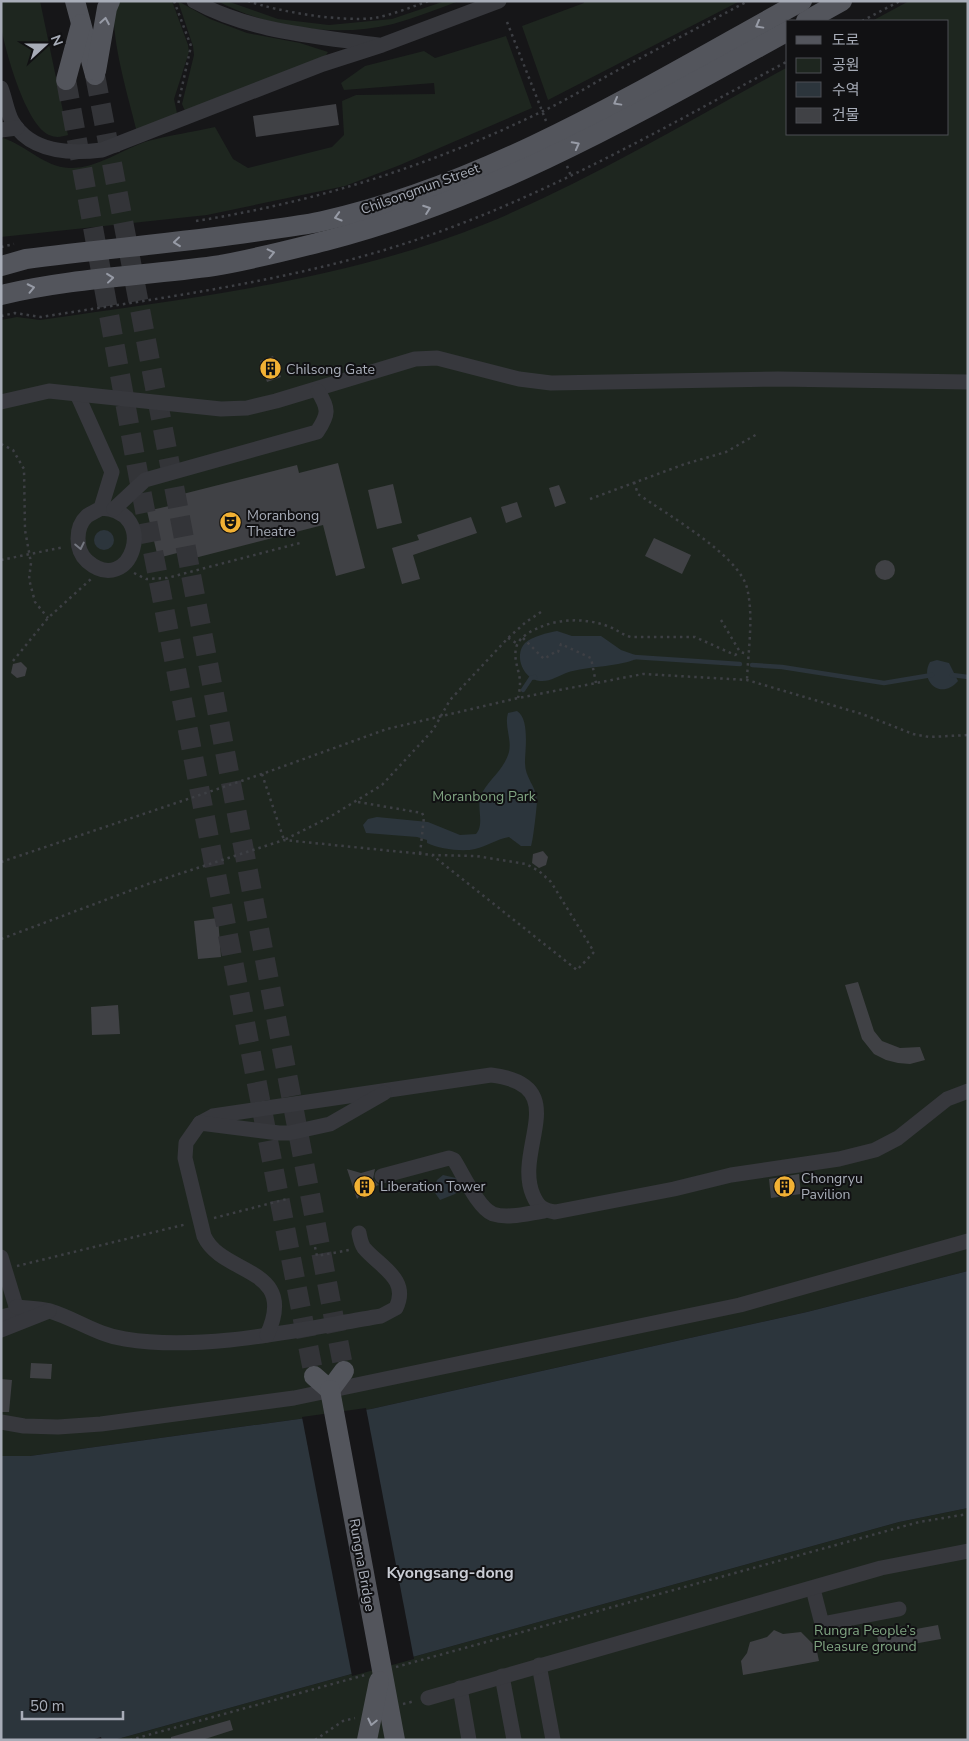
<svg xmlns="http://www.w3.org/2000/svg" width="969" height="1741" viewBox="0 0 969 1741" font-family="'Nunito Sans','Noto Sans KR',sans-serif">
<style>
.green{fill:#1e261f}
.water{fill:#2c353c}
.pier{fill:#161618}
.lines{fill:none;stroke-linecap:round;stroke-linejoin:round}
.stream{stroke:#2c353c;stroke-width:4.5}
.building{fill:#404145}
.major-tunnel{stroke:#333438;stroke-width:20;stroke-dasharray:20 10;stroke-linecap:butt}
.path{stroke:#3d3f44;stroke-width:2.5;stroke-dasharray:2.5 4;stroke-linecap:butt}
.minor{stroke:#37383d;stroke-width:15}
.major{stroke:#53555c;stroke-width:20}
.major-bridge{stroke:#53555c;stroke-width:20}
.oneway{stroke:#979ba6}
.oneway2{stroke:#757881}
.labels{text-anchor:middle;dominant-baseline:central;stroke-width:4;stroke-linejoin:round;paint-order:stroke}
.street-label{font-size:14px;fill:#a8adb8;stroke:#111113}
.poi-label{font-size:14px;fill:#a8adb8;stroke:#111113;text-anchor:start}
.park-label{font-size:14px;fill:#7fa381;stroke:#111113}
.quarter-label{font-size:16px;font-weight:bold;fill:#c9ccd4;stroke:#111113}
</style>
<rect width="100%" height="100%" fill="#161618"/>
<g class="green">
<path d="M1 1H40L68 135C61 137 56 138 49 135 26 124 7 56 2 32 0 22 1 11 1 1Z"/>
<path d="M116 1H172L188 45 189 52 174 99 178 118 137 132C130 102 107 29 116 1Z"/>
<path d="M178 1 210 19 247 33 300 43 328 52 325 57 185 111 182 104 194 55 193 46Z"/>
<path d="M217 1H227L278 19 329 25 392 19 445 1H459C437 9 415 18 393 24 337 38 269 28 217 1Z"/>
<path d="M584 1H740L548 100 522 26 584 3Z"/>
<path d="M909 1H968V1271L807 1312 371 1409 30 1456H1V320L17 317 40 320C190 298 344 281 485 224 590 181 688 121 788 67V134H948V21H872Z"/>
<path d="M506 36 532 108 400 165 345 186 207 215 1 237V141L3 138C25 145 45 167 69 168 97 169 122 149 148 141 170 135 193 132 215 127L233 159 248 168 332 147 344 135 342 101 356 95 435 94 434 83 344 90 341 83 365 66 424 51 435 58Z"/>
<path d="M968 1508V1740H114L899 1522Z"/>
</g>
<g class="water">
<circle cx="104" cy="540" r="10"/>
<path d="M557 631 572 636H601L621 650 641 657C618 668 590 665 566 673 558 676 550 682 540 681 524 680 513 656 525 643 533 636 547 633 557 631Z"/>
<path d="M937 660 949 663 958 681C941 701 919 681 930 662Z"/>
<path d="M517 711C530 719 525 750 525 763 525 778 536 786 537 800 537 806 533 842 531 846H521L509 837C497 839 487 846 475 849 463 852 439 849 427 843V840L417 837 366 833 363 825 368 819 377 817 428 822 460 835 476 834C485 824 476 807 481 795 488 780 504 770 509 752 512 739 504 726 508 713Z"/>
<path d="M443 1175 456 1178 460 1189 455 1194 440 1200 433 1190 437 1180Z"/>
<path d="M968 1271V1508L899 1522 114 1740H102L101 1737 91 1740H1V1456H30L371 1409 807 1312Z"/>
</g>
<path class="pier" d="M366 1408 414 1659 352 1676 302 1417Z"/>
<g class="lines">
<g class="stream">
<path d="M634 657 740 664"/>
<path d="M752 665 782 667 884 683 932 675"/>
<path d="M952 675 968 677"/>
<path d="M523 690 531 678 535 677"/>
</g>
</g>
<g class="building">
<path d="M336 104 339 125 256 137 253 116Z"/>
<path d="M273 356 281 377 267 382 260 361Z"/>
<path d="M338 463 365 568 336 576 323 525 183 561 181 552 158 558 147 511 169 506 167 498 297 465 299 473Z"/>
<path d="M393 484 402 523 377 529 368 490Z"/>
<path d="M559 485 566 503 555 507 549 488Z"/>
<path d="M517 502 522 517 506 523 501 507Z"/>
<path d="M471 517 477 533 413 555 420 579 402 584 392 548 419 540 417 535Z"/>
<path d="M654 538 691 555 682 574 645 556Z"/>
<circle cx="885" cy="570" r="10"/>
<path d="M21 662 27 668 25 676 17 678 11 673 13 664Z"/>
<path d="M543 851 548 857 546 865 539 868 532 863 533 854Z"/>
<path d="M218 918 221 957 198 959 194 921Z"/>
<path d="M858 982 874 1031 882 1041 900 1048 920 1047 925 1060 910 1064 898 1063 886 1060 874 1054 862 1039 845 985Z"/>
<path d="M118 1005 120 1034 92 1035 91 1007Z"/>
<path d="M347 1169 361 1173 375 1169 373 1179 379 1185 366 1189 357 1199Z"/>
<path d="M799 1174 801 1194 771 1198 769 1179Z"/>
<path d="M31 1363 52 1364 51 1379 30 1378Z"/>
<path d="M1 1379 12 1380 9 1412H1Z"/>
<path d="M938 1625 941 1639 880 1650 877 1636 886 1634 885 1629 904 1626 905 1631Z"/>
<path d="M774 1630 783 1634 801 1632 816 1647 819 1661 743 1675 741 1661 747 1653 750 1642 767 1637Z"/>
<path d="M230 1720 233 1730 202 1740H171V1737Z"/>
</g>
<g class="lines">
<g class="major-tunnel">
<path d="M95 75 344 1371"/>
<path d="M66 80 142 495 314 1376"/>
</g>
<g class="path">
<path d="M174 1 191 46 178 105"/>
<path d="M248 1C279 12 341 22 374 18 392 15 411 7 429 1"/>
<path d="M862 21 900 1"/>
<path d="M507 22 546 121"/>
<path d="M567 166 571 176"/>
<path d="M196 221C316 202 432 165 541 112 567 100 592 84 618 70 661 47 705 24 748 1"/>
<path d="M1 247 14 244"/>
<path d="M1 316 15 313 41 317C159 298 279 283 394 247 533 204 660 130 788 61"/>
<path d="M1 444 13 450 24 469 25 530 31 563 29 579 35 602 48 618"/>
<path d="M634 482 638 494C666 514 739 555 747 588 754 616 748 651 747 680"/>
<path d="M590 499 685 464 726 452 759 433"/>
<path d="M1 560 64 547"/>
<path d="M134 573 146 579 167 578 300 543"/>
<path d="M721 620 740 652 748 654"/>
<path d="M508 638 518 644"/>
<path d="M523 638 544 659 555 652H558L561 644 591 658 596 683"/>
<path d="M13 661 48 618 91 579"/>
<path d="M518 698C519 694 520 688 520 683 520 670 512 659 517 645 520 637 531 631 538 628 560 618 588 618 610 627 618 630 622 635 631 637H695L735 655 740 652"/>
<path d="M262 774 284 840 328 818 382 785 433 730 450 700 508 638 526 622 544 610"/>
<path d="M358 802 422 813 424 817 420 854"/>
<path d="M1 862 262 774 387 729 518 698 643 674 747 680 862 714 913 734 929 737 968 735"/>
<path d="M1 939 148 884 284 840 432 855 476 856 526 864 539 871 551 882 594 952 577 970 432 855"/>
<path d="M214 1218 287 1199"/>
<path d="M315 1247 317 1256 349 1250"/>
<path d="M17 1266 187 1224"/>
<path d="M396 1667 919 1522 968 1514"/>
<path d="M403 1704 415 1701"/>
<path d="M130 1740 365 1675"/>
<path d="M315 1740 343 1721 355 1718"/>
</g>
<g class="minor">
<path d="M194 1C250 32 316 36 378 45"/>
<path d="M1 88C5 98 7 112 12 121 31 153 70 154 102 150L323 64 382 45 499 1"/>
<path d="M1 130 17 128"/>
<path d="M77 394 112 472 101 508C97 511 91 513 87 516 75 527 75 550 87 561 131 599 160 510 101 508"/>
<path d="M1 402 49 391 221 409 247 408 276 401 415 359 437 358 519 379 551 383 778 379 968 382"/>
<path d="M114 509 145 480 317 432C329 414 329 409 318 391"/>
<path d="M200 1123 213 1116 491 1075C575 1085 513 1149 533 1195 538 1207 543 1210 555 1212L674 1189 731 1175 839 1159 875 1150 898 1138 947 1099 968 1091"/>
<path d="M382 1176 449 1158 454 1160C463 1174 478 1208 493 1214 508 1219 529 1213 544 1211"/>
<path d="M1 1257 18 1313 1 1317"/>
<path d="M16 1307C27 1308 40 1308 50 1311 76 1319 97 1335 125 1339 205 1352 301 1329 381 1316L396 1308C410 1279 380 1267 364 1248 361 1244 360 1238 359 1233"/>
<path d="M1 1330 49 1311"/>
<path d="M267 1335C299 1266 222 1276 204 1236L185 1158 186 1143 200 1123 279 1133H289L330 1124 384 1093"/>
<path d="M1 1422 24 1426 58 1427 101 1424 294 1398 740 1305 968 1241"/>
<path d="M813 1589 822 1624 899 1609"/>
<path d="M539 1665 553 1740"/>
<path d="M502 1676 514 1740"/>
<path d="M460 1688 469 1740"/>
<path d="M428 1698 881 1568 968 1551"/>
</g>
<g class="major">
<path d="M75 1 95 75"/>
<path d="M806 21 842 1"/>
<path d="M96 71 107 8 110 1"/>
<path d="M66 80 81 24"/>
<path d="M1 266 26 259C102 249 178 243 253 232 277 228 301 226 323 221 493 183 651 84 802 1"/>
<path d="M1 295C71 278 143 276 214 266 251 260 289 250 325 241 490 199 639 113 788 31"/>
<path d="M314 1376 330 1390 344 1371"/>
</g>
<g class="major-bridge">
<path d="M330 1390 395 1740"/>
<path d="M367 1740 379 1681"/>
</g>
</g>
<defs><path id="oneway-chevron" d="M-2-3.5L2.5 0L-2 3.5" fill="none" stroke-width="1.6" stroke-linecap="round" stroke-linejoin="round" transform="scale(1.25)"/></defs>
<g class="oneway">
<use href="#oneway-chevron" transform="translate(105 21) rotate(-80)"/>
<use href="#oneway-chevron" transform="translate(759 25) rotate(151)"/>
<use href="#oneway-chevron" transform="translate(617 102) rotate(151)"/>
<use href="#oneway-chevron" transform="translate(576 145) rotate(-28)"/>
<use href="#oneway-chevron" transform="translate(427 209) rotate(-20)"/>
<use href="#oneway-chevron" transform="translate(338 217) rotate(164)"/>
<use href="#oneway-chevron" transform="translate(177 242) rotate(174)"/>
<use href="#oneway-chevron" transform="translate(271 253) rotate(-13)"/>
<use href="#oneway-chevron" transform="translate(110 278) rotate(-6)"/>
<use href="#oneway-chevron" transform="translate(31 288) rotate(-12)"/>
<use href="#oneway-chevron" transform="translate(372 1722) rotate(103)"/>
</g>
<use class="oneway2" href="#oneway-chevron" transform="translate(80 546) rotate(78)"/>
<defs>
<symbol id="building-disc" viewBox="-11 -11 22 22"><circle r="9.5" fill="#f2b134" stroke="#111113"/><path d="M-4-6H4V6H1V3H-1V6H-4ZM-2.5-4.3h1.7v1.8h-1.7ZM.8-4.3h1.7v1.8H.8ZM-2.5-1h1.7V.8h-1.7ZM.8-1h1.7V.8H.8Z" fill="#111"/></symbol>
<symbol id="theatre-disc" viewBox="-11 -11 22 22"><circle r="9.5" fill="#f2b134" stroke="#111113"/><path d="M-5-5.5Q0-4 5-5.5V0Q5 5 0 6Q-5 5-5 0ZM-3.3-2.5H-1v1.5H-3.3ZM1-2.5H3.3v1.5H1ZM-2.8 1Q0 5.5 2.8 1Z" fill="#111"/></symbol>
</defs>
<g fill-rule="evenodd">
<use href="#building-disc" x="258" y="356" width="25" height="25"/>
<use href="#theatre-disc" x="218" y="510" width="25" height="25"/>
<use href="#building-disc" x="352" y="1174" width="25" height="25"/>
<use href="#building-disc" x="772" y="1174" width="25" height="25"/>
</g>
<g class="labels">
<g class="street-label">
<text transform="translate(420 189) rotate(-20)">Chilsongmun Street</text>
<text transform="translate(362 1565) rotate(80)">Rungna Bridge</text>
</g>
<g class="poi-label">
<text x="286" y="369">Chilsong Gate</text>
<text x="247" y="515">Moranbong<tspan x="247" dy="16">Theatre</tspan></text>
<text x="801" y="1178">Chongryu<tspan x="801" dy="16">Pavilion</tspan></text>
<text x="380" y="1186">Liberation Tower</text>
</g>
<g class="park-label">
<text x="484" y="796">Moranbong Park</text>
<text x="865" y="1630">Rungra People’s<tspan x="865" dy="16">Pleasure ground</tspan></text>
</g>
<g class="quarter-label">
<text x="450" y="1573">Kyongsang-dong</text>
</g>
</g>
<rect width="969" height="1741" fill="none" stroke="#a8adb8" stroke-width="5"/>
<rect x="786" y="20" width="162" height="115" fill="#111113" stroke="#4d4f55"/>
<rect x="796" y="36" width="25" height="8" fill="#53555c" stroke="#4d4f55"/>
<text x="832" y="45" font-size="15" fill="#a8adb8">도로</text>
<rect x="796" y="58" width="25" height="15" fill="#1e261f" stroke="#4d4f55"/>
<text x="832" y="70" font-size="15" fill="#a8adb8">공원</text>
<rect x="796" y="82" width="25" height="15" fill="#2c353c" stroke="#4d4f55"/>
<text x="832" y="95" font-size="15" fill="#a8adb8">수역</text>
<rect x="796" y="108" width="25" height="15" fill="#404145" stroke="#4d4f55"/>
<text x="832" y="120" font-size="15" fill="#a8adb8">건물</text>
<g transform="translate(45 45) rotate(69)" stroke="#111113" stroke-width="4" paint-order="stroke">
<path d="M0-4L9 19L0 12L-9 19Z" fill="#a8adb8"/>
<text y="-8" font-size="14" font-weight="bold" text-anchor="middle" fill="#a8adb8">N</text>
</g>
<path d="M22 1711v8h101v-8" fill="none" stroke="#a8adb8" stroke-width="2.5"/>
<text x="30" y="1711" font-size="15" fill="#a8adb8" stroke="#111113" stroke-width="4" paint-order="stroke">50 m</text>
</svg>
